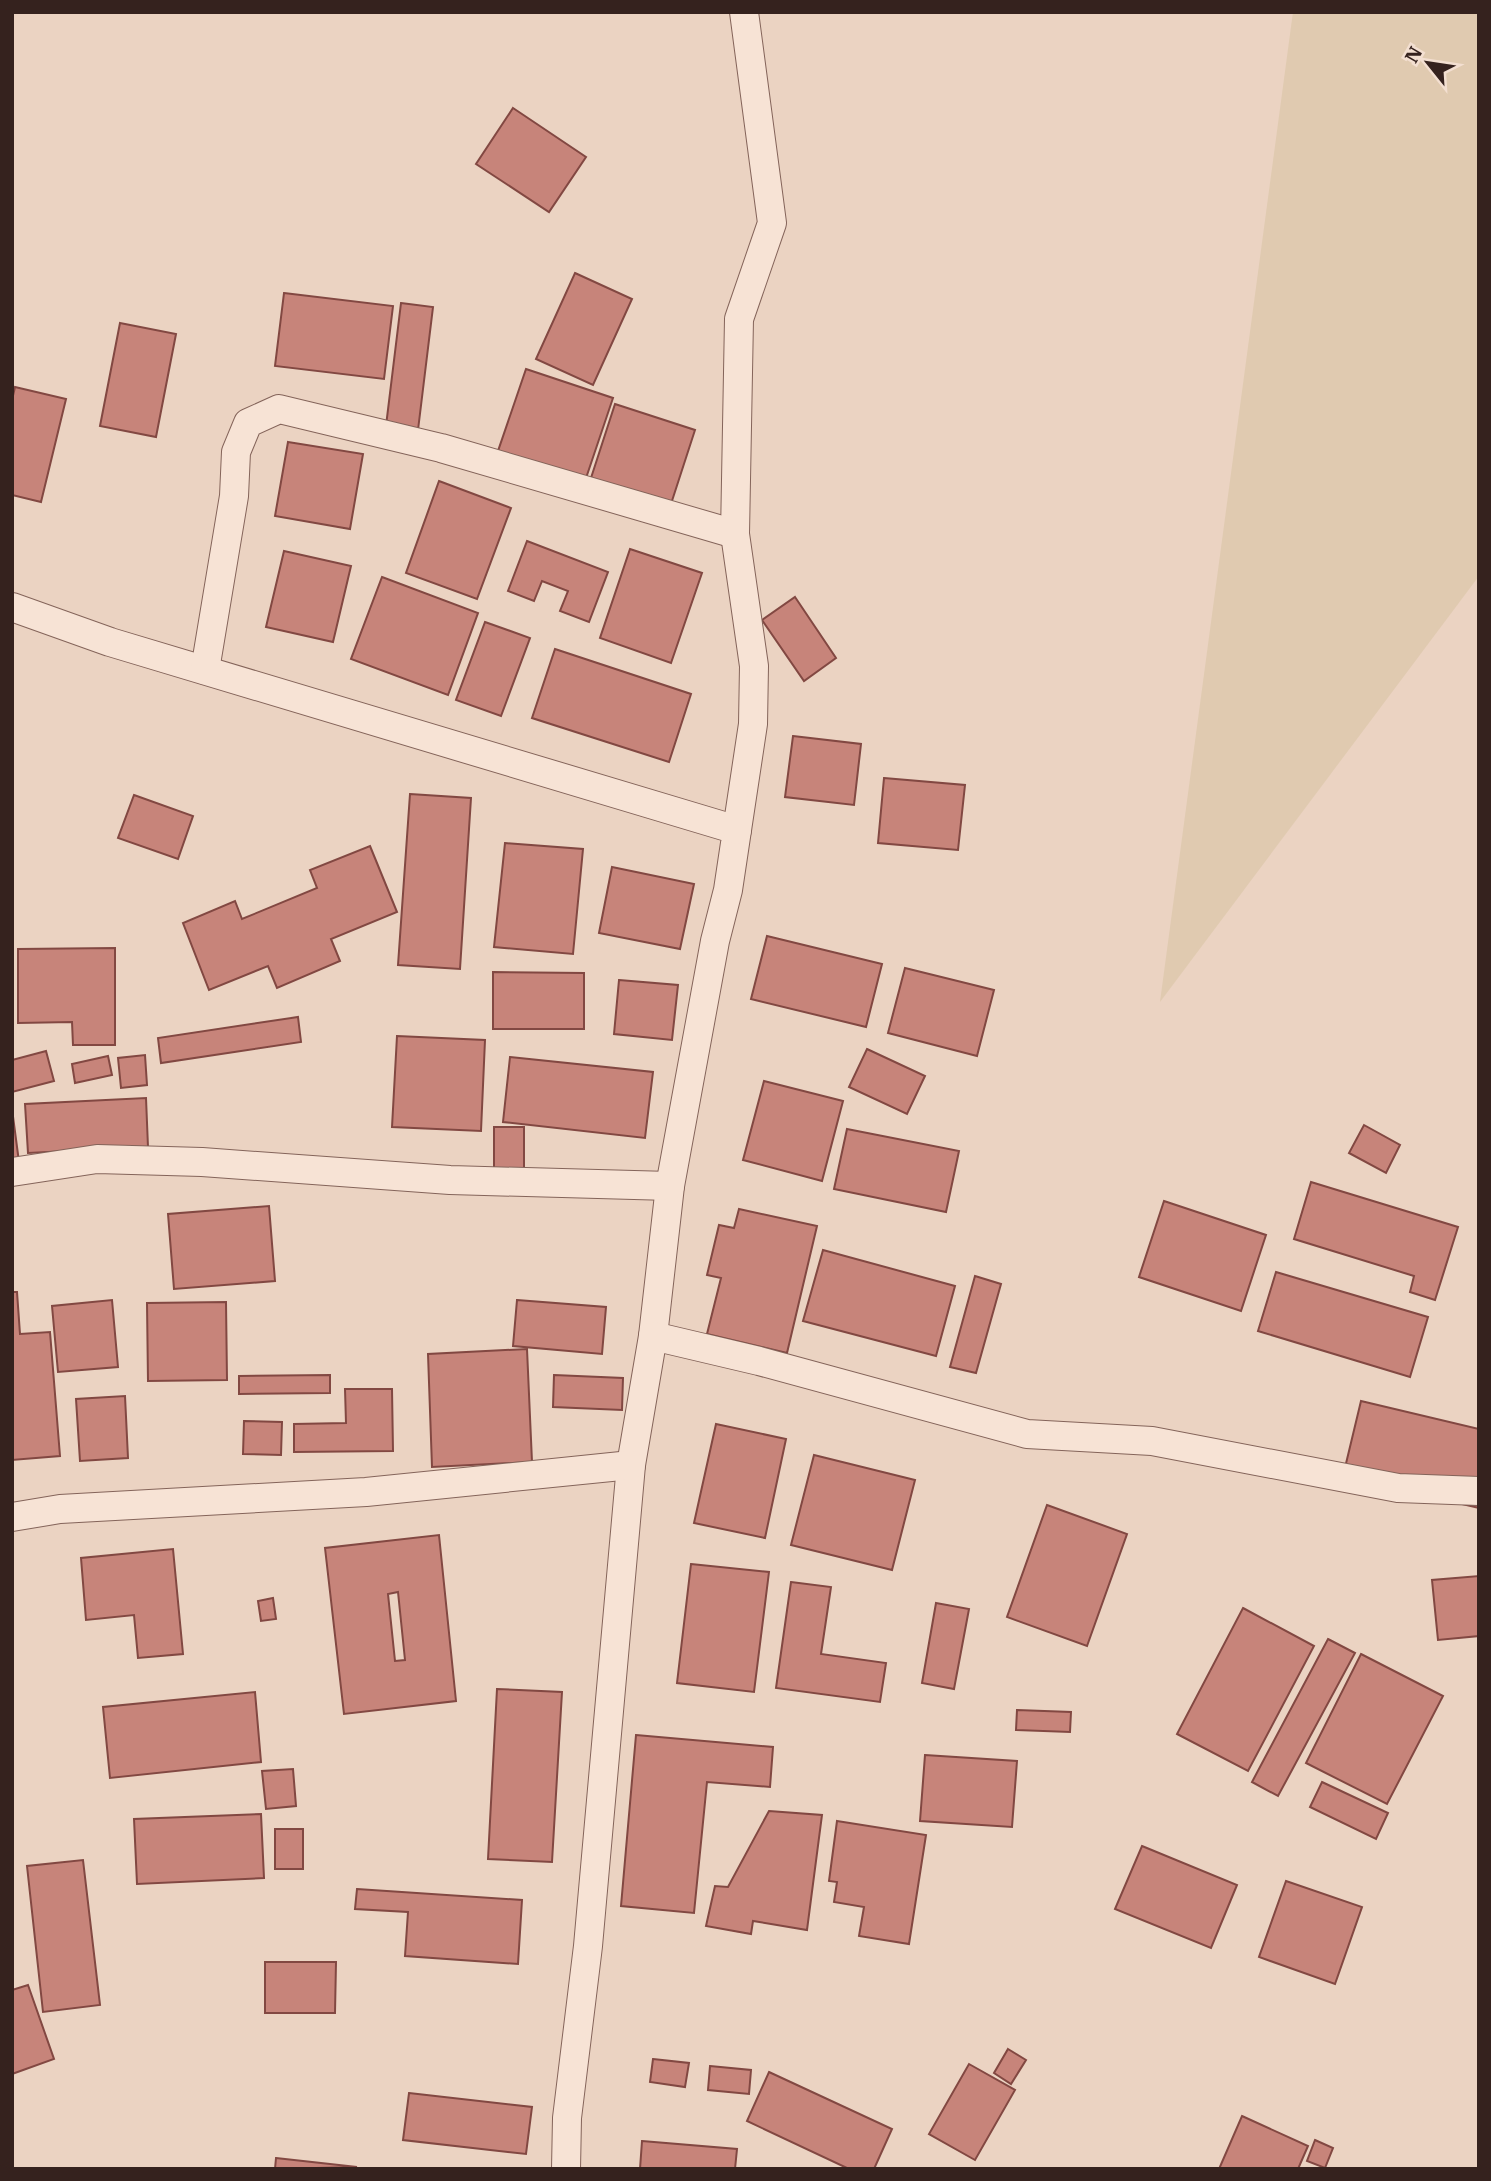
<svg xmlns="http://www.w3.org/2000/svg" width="1491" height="2181" viewBox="0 0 1491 2181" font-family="'IBM Plex Serif',serif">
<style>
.farmland{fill:#e0cab0}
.building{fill:#c7847a;stroke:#824842;stroke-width:2;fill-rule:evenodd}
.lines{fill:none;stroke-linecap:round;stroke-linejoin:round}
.minor-casing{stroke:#84645a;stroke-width:30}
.minor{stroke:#f7e3d5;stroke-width:28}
</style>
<rect width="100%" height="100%" fill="#ebd3c2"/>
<path class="farmland" d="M1293 12H1479V576L1160 1002Z"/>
<g class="building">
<path d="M513 108 586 157 549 212 476 164Z"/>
<path d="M575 273 632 299 593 385 536 359Z"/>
<path d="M284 293 393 306 384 379 275 366Z"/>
<path d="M401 303 433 307 418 430 386 426Z"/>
<path d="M120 323 176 334 156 437 100 426Z"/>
<path d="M526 369 613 398 584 484 497 454Z"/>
<path d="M15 387 66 399 41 502 12 495V400Z"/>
<path d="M615 404 695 430 670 507 590 481Z"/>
<path d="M288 442 363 454 350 529 275 516Z"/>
<path d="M439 481 511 508 477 599 406 573Z"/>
<path d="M527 541 608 572 589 622 560 611 568 591 542 581 534 601 508 591Z"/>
<path d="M630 549 702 573 671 663 600 638Z"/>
<path d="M284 551 351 566 333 642 266 627Z"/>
<path d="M382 577 478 613 448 695 351 659Z"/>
<path d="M795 597 836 658 804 681 762 620Z"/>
<path d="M485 622 530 638 501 716 456 700Z"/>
<path d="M555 649 691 694 669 762 532 718Z"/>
<path d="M793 736 861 744 854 805 785 797Z"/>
<path d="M884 778 965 785 958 850 878 843Z"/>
<path d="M410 794 471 798 460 969 398 965Z"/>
<path d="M134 795 193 816 178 859 118 838Z"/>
<path d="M505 843 583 849 573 954 494 947Z"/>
<path d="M370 846 397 912 331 939 340 961 277 988 268 966 209 990 183 923 235 901 242 919 317 888 310 870Z"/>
<path d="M612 867 694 884 680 949 599 933Z"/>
<path d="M767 936 882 964 866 1027 751 999Z"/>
<path d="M115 948V1045H73L72 1022 18 1023V949Z"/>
<path d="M905 968 994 990 977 1056 888 1033Z"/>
<path d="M493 972 584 973V1029H493Z"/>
<path d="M619 980 678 985 672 1040 614 1034Z"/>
<path d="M298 1017 301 1042 161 1063 158 1038Z"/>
<path d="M397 1036 485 1040 481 1131 392 1127Z"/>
<path d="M867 1049 925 1076 907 1114 849 1087Z"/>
<path d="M46 1051 54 1081 12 1092V1060Z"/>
<path d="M145 1055 147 1085 121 1088 118 1058Z"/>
<path d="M108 1056 112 1075 75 1083 72 1064Z"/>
<path d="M510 1057 653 1072 645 1138 503 1122Z"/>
<path d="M764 1081 843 1101 822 1181 743 1160Z"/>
<path d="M146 1098 148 1147 28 1153 25 1104Z"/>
<path d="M12 1109 19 1162 12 1163Z"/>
<path d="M1364 1125 1400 1145 1386 1173 1349 1153Z"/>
<path d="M494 1127H524V1175L494 1176Z"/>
<path d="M847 1129 959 1151 946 1212 834 1189Z"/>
<path d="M1311 1182 1458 1227 1435 1300 1410 1292 1414 1276 1294 1239Z"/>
<path d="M1164 1201 1266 1235 1241 1311 1139 1277Z"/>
<path d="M269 1206 275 1281 174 1289 168 1214Z"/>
<path d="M739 1209 817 1226 787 1353 707 1334 721 1278 707 1275 719 1225 734 1228Z"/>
<path d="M823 1250 955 1286 936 1356 803 1321Z"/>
<path d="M1276 1272 1428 1317 1410 1377 1258 1331Z"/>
<path d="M975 1276 1001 1284 976 1373 950 1367Z"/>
<path d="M12 1292H17L20 1334 50 1332 60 1456 12 1460Z"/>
<path d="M112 1300 118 1367 58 1372 52 1306Z"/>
<path d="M517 1300 606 1307 602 1354 513 1346Z"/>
<path d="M226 1302 227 1380 148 1381 147 1303Z"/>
<path d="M527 1349 532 1462 432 1467 428 1354Z"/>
<path d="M330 1375V1393L239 1394V1376Z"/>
<path d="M554 1375 623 1378 622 1410 553 1407Z"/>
<path d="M345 1389H392L393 1451 294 1452V1424L346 1423Z"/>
<path d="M125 1396 128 1458 80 1461 76 1399Z"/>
<path d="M1361 1401 1479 1429V1508L1343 1476Z"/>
<path d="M244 1421 282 1422 281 1455 243 1454Z"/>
<path d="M716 1424 786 1439 765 1538 694 1523Z"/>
<path d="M814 1455 915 1480 892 1570 791 1545Z"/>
<path d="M1047 1505 1127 1534 1087 1646 1007 1617Z"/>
<path d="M439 1535 456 1701 344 1714 325 1548ZM398 1592 405 1660 395 1661 388 1594Z"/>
<path d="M173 1549 183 1654 138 1658 134 1615 86 1620 81 1558Z"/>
<path d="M691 1564 769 1572 754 1692 677 1683Z"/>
<path d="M1479 1576V1636L1438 1640 1432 1580Z"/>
<path d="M791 1582 831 1587 821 1654 886 1663 880 1702 776 1688Z"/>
<path d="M273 1598 276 1619 261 1621 258 1601Z"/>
<path d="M936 1603 969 1609 954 1689 922 1683Z"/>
<path d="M1243 1608 1314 1646 1248 1771 1177 1734Z"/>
<path d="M1328 1639 1355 1653 1278 1796 1252 1782Z"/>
<path d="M1361 1654 1443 1696 1387 1804 1306 1763Z"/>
<path d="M497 1689 562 1692 552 1862 488 1859Z"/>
<path d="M255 1692 261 1762 110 1778 103 1707Z"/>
<path d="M1017 1710 1071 1712 1070 1732 1016 1730Z"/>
<path d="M636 1735 773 1747 770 1787 707 1782 694 1913 621 1906Z"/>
<path d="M925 1755 1017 1761 1012 1827 920 1821Z"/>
<path d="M293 1769 296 1806 266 1809 262 1771Z"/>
<path d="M1322 1782 1388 1813 1376 1839 1310 1807Z"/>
<path d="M769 1811 822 1815 807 1930 753 1921 751 1934 706 1926 715 1886 728 1887Z"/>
<path d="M261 1814 264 1878 137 1884 134 1819Z"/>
<path d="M837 1821 926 1835 909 1944 859 1936 864 1907 834 1902 837 1882 829 1881Z"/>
<rect x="275" y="1829" width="28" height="40"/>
<path d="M1142 1846 1237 1885 1211 1948 1115 1909Z"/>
<path d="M83 1860 100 2005 43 2012 27 1866Z"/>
<path d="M1286 1881 1362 1907 1335 1984 1259 1957Z"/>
<path d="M357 1889 522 1900 518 1964 405 1956 408 1912 355 1909Z"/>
<path d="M265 1962H336L335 2013H265Z"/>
<path d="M28 1985 54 2059 12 2074V1990Z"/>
<path d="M1008 2049 1026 2060 1011 2084 994 2073Z"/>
<path d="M653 2059 689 2063 685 2087 650 2082Z"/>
<path d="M969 2064 1015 2090 975 2160 929 2134Z"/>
<path d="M710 2066 751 2070 749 2094 708 2090Z"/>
<path d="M769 2072 892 2129 874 2169H849L747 2121Z"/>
<path d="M409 2093 532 2107 526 2154 403 2140Z"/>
<path d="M1242 2116 1308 2146 1298 2169H1219Z"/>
<path d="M1315 2140 1333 2148 1325 2168 1307 2161Z"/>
<path d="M642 2141 737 2149 735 2169H640Z"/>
<path d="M276 2158 357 2167 275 2169Z"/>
</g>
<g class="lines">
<defs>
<g id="minor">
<path d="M12 607 110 642 737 830 728 890 715 941 670 1186 653 1336 631 1465 588 1946 567 2118 566 2169"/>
<path d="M205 670 234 496 236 452 248 423 279 409 441 448 735 534"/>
<path d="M737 830 753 724 754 666 735 534 739 319 772 223 744 12"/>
<path d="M12 1172 97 1159 202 1162 450 1180 670 1186"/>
<path d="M653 1336 759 1361 1027 1434 1152 1441 1398 1488 1479 1491"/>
<path d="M12 1517 60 1509 366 1492 631 1465"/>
</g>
</defs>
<use href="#minor" class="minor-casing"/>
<use href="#minor" class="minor"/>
</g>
<rect width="1491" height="2181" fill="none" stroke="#35221e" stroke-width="28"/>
<g transform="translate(1428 63) rotate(300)" stroke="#f3dfd1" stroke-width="5" paint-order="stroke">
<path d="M0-5L12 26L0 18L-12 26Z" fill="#35221e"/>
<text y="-10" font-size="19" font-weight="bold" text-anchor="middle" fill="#35221e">N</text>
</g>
</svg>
